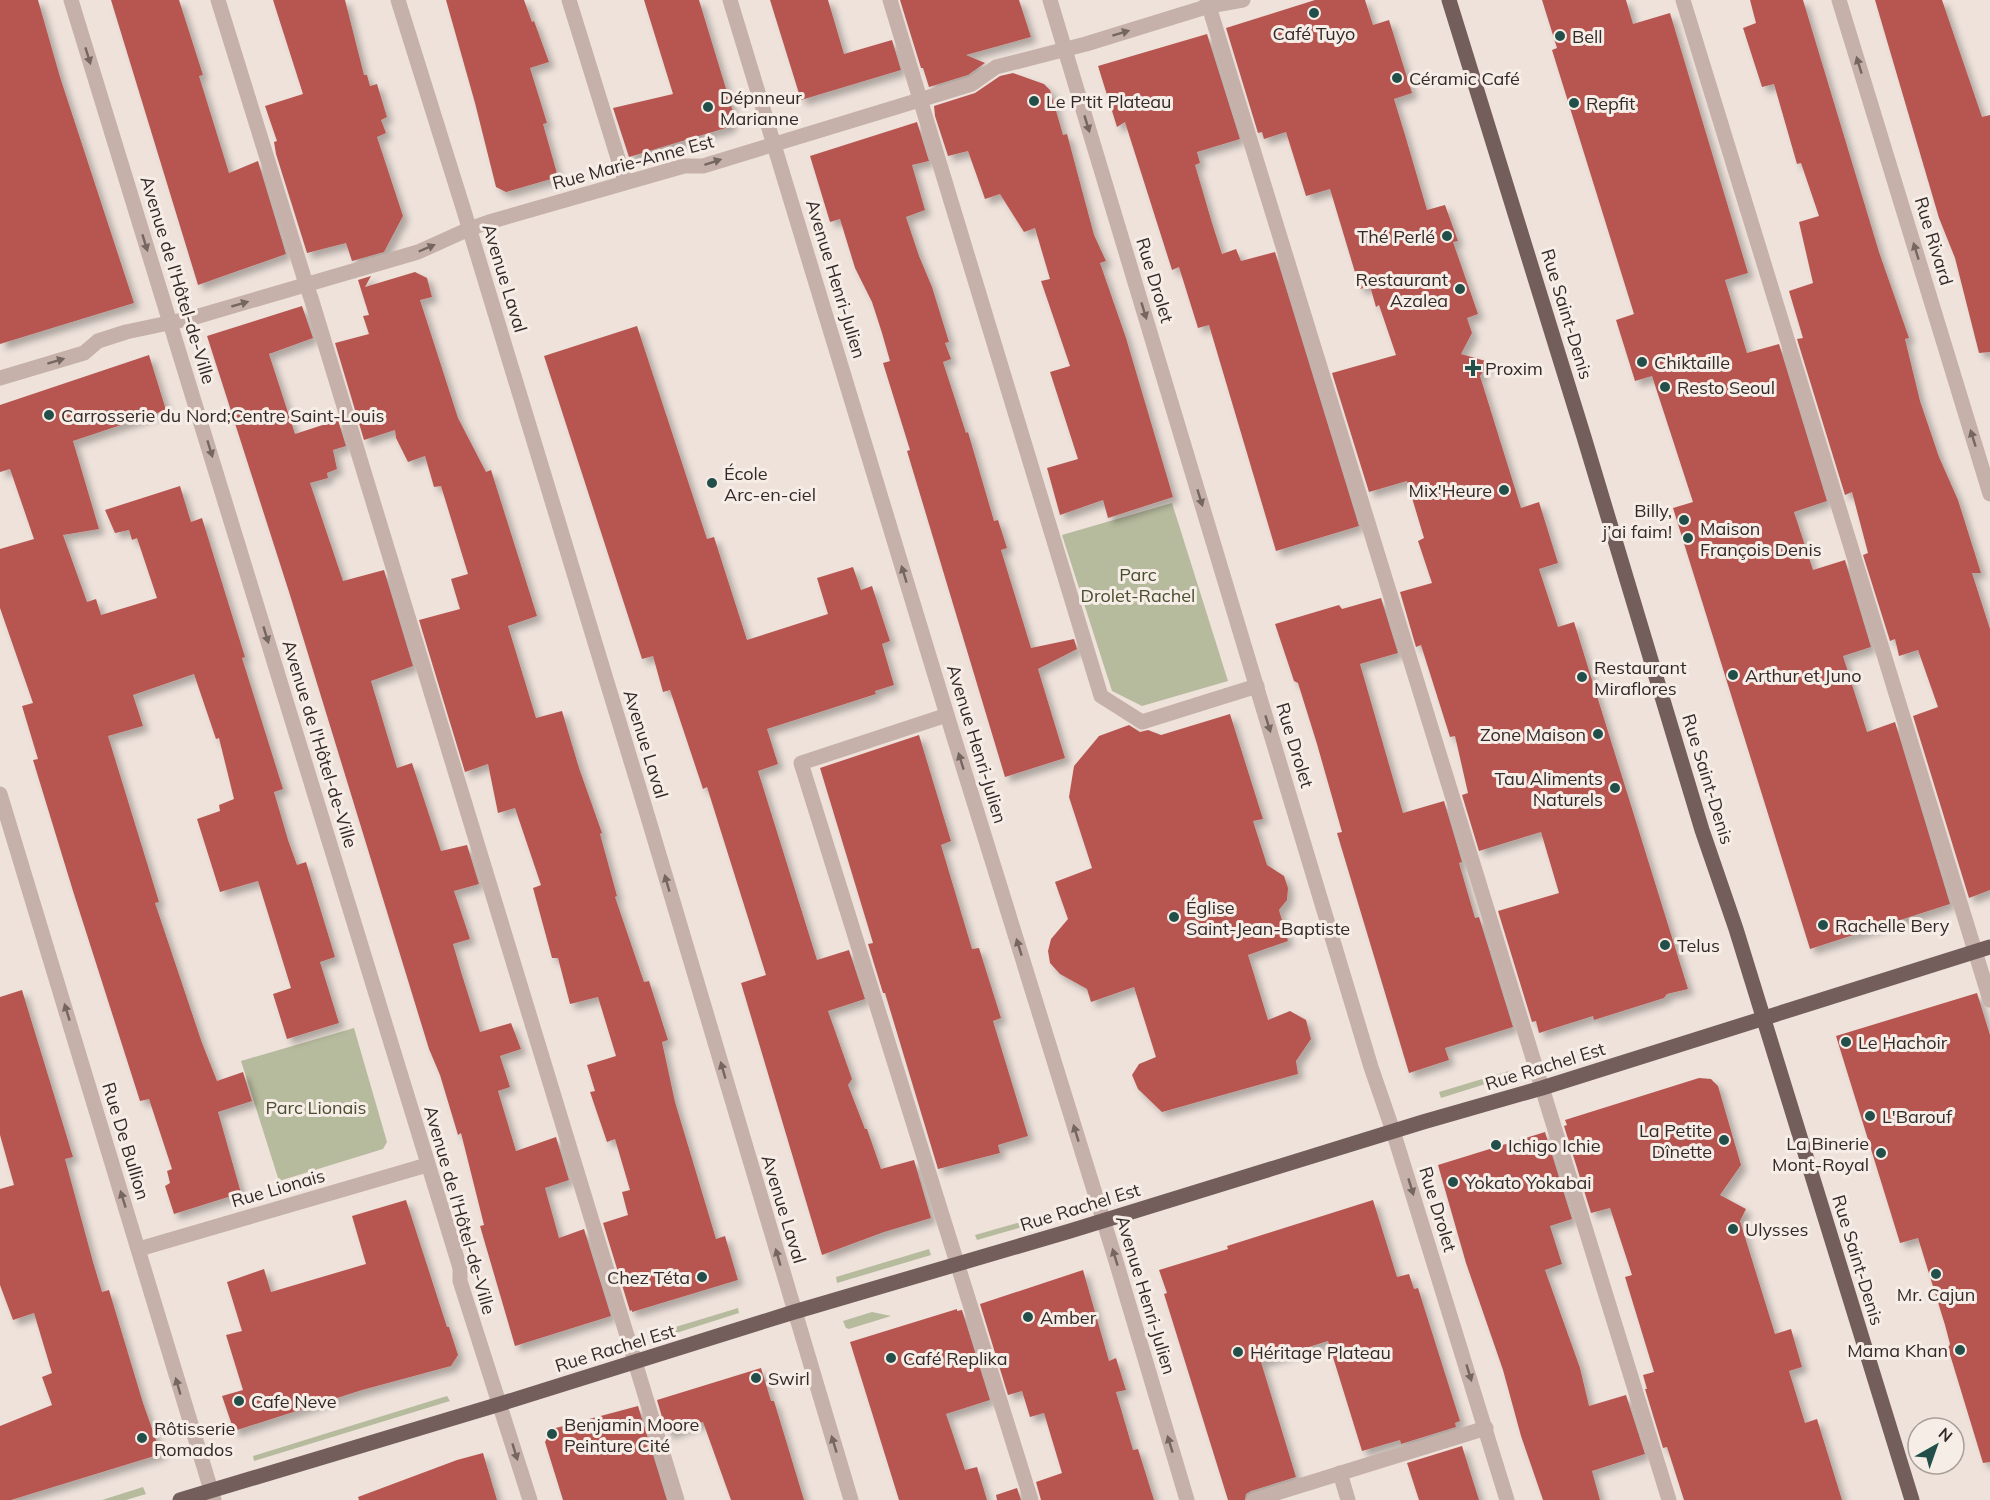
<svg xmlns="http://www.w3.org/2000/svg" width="1990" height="1500" viewBox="0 0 1990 1500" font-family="Mulish,sans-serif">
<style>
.green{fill:#b7bb9d}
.building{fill:#b75751;filter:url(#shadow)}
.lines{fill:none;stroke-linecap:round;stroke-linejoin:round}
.minor{stroke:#c5b1a9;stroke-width:15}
.major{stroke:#735e5b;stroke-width:15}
.oneway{fill:#756662}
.poi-dot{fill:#234f4a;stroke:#f7ede7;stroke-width:2}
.labels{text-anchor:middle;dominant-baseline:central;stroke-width:6;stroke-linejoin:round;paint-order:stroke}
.poi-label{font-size:18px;fill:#332928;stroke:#f7ede7;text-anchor:start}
.street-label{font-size:18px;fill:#332928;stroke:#f7ede7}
.park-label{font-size:18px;fill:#484e2f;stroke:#f7ede7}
</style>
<defs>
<filter id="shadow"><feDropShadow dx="5.5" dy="5.5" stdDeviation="3" flood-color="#0004"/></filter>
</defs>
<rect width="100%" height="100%" fill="#eee2db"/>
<g class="green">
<path d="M1172 503 1228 681 1142 706 1112 691 1062 535Z"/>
<path d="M354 1028 387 1142 383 1149 279 1181 241 1061Z"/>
<path d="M1512 1070 1514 1075 1441 1098 1439 1092Z"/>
<path d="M1053 1213V1218L977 1240 975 1235Z"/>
<path d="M929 1249 931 1255 837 1283 836 1277Z"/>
<path d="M738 1308 739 1313 651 1341 649 1335Z"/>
<path d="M872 1312 891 1316 849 1329 846 1328 843 1321Z"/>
<path d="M447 1396 450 1401 254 1461 253 1456Z"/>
<path d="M143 1487 146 1494 126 1500H102Z"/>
</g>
<g class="building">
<path d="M0 0H38L60 77 134 303 0 344Z"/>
<path d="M111 0H179L203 75 199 76 229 173 258 161 286 254 198 285Z"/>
<path d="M273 0H345L364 75H367L370 86 377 84 387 117 381 120 386 133 377 137 403 216 384 252 352 261 346 243 307 253 276 154 274 142 277 141 265 106 303 94Z"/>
<path d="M446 0H524L532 22 534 21 549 62 530 68 547 123 543 124 558 177 506 192 496 187 475 103Z"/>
<path d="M644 0H699L734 115 729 127 629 157 613 108 673 94Z"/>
<path d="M770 0H828L844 54 892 40 901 70 801 100Z"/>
<path d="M900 0H1019L1031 37 966 55 985 63 968 75 929 87 923 68H921Z"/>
<path d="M1315 0H1365L1373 25 1389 20 1412 93 1394 99 1405 135 1427 210 1445 205 1458 241 1453 242 1478 314 1467 318 1472 333 1461 354 1489 362 1480 376 1521 508 1539 502 1558 563 1539 569 1558 627 1574 622 1688 989 1667 994 1664 998 1594 1020 1593 1016 1539 1033 1536 1021 1532 1022 1498 911 1559 893 1541 832 1479 851 1462 795 1468 793 1455 736 1450 737 1421 645 1416 647 1400 592 1432 583 1418 541 1424 538 1407 481 1369 492 1332 373 1396 355 1379 305 1376 307 1370 286 1360 289 1330 189 1306 196 1286 132 1264 139 1262 132 1258 133 1226 28Z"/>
<path d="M1542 0H1626L1633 24 1670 13 1748 273 1725 280 1747 353 1779 344 1827 501 1794 512 1813 570 1845 560 1871 647 1843 656 1867 732 1895 722 1950 904 1810 949 1673 508 1693 502 1652 376 1635 381 1616 320 1634 314 1552 50 1557 48Z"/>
<path d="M1750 0H1803L1879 252 1909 338 1905 339 1920 401 1939 457 1958 500 1981 573H1972L1990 629V890L1969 898 1913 716 1938 707 1918 650 1899 656 1895 639 1890 641 1863 555 1868 553 1852 492 1845 495 1797 339 1803 338 1789 291 1813 283 1799 222 1819 216 1801 163 1797 164 1774 84 1762 87 1743 28 1756 23Z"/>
<path d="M1875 0H1942L1982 117 1990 115V352L1979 353 1955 258 1939 218Z"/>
<path d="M1207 34 1240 139 1197 152 1200 163 1195 165 1212 223 1222 254 1236 249 1241 261 1275 252 1359 526 1276 551 1209 325 1198 328 1179 267 1172 270 1125 122 1117 127 1098 66Z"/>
<path d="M1013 73 1044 84 1050 90 1063 135 1067 134 1094 235 1106 261 1100 263 1126 338 1173 497 1108 518 1103 500 1060 515 1047 468 1078 459 1050 372 1070 366 1041 281 1050 279 1035 228 1024 232 1000 194 985 199 968 151 948 156 935 116 934 106 975 93 1000 76Z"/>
<path d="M917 122 929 161 912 165 925 210 906 217 919 256 932 287 949 342 945 343 951 359 943 362 966 433 968 432 994 521 998 520 1007 548 1001 550 1031 648 1074 639 1077 649 1038 669 1065 758 1005 777 907 451 910 450 883 363 890 361 882 333 872 302 855 268 840 219 830 222 810 156Z"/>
<path d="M415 272 427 278 432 297 420 300 458 418 486 472 491 470 537 616 508 626 536 718 562 711 579 768 602 833 600 834 617 896 615 897 644 982 649 981 668 1040 662 1042 675 1102 716 1239 725 1236 738 1280 632 1312V1310L630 1311 603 1223 628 1215 622 1192 630 1190 615 1139 607 1142 590 1092 595 1091 587 1065 616 1056 598 997 570 1004 558 958H552L533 888 541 885 515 808 498 813 488 764 465 772 419 620 460 609 451 579 468 574 441 486 434 487 425 456 408 462 396 438 395 430 364 440 335 343 369 334 363 316 369 315 358 280 371 276 365 287Z"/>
<path d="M302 306 313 338 269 354 295 434 338 420 346 446 333 450 337 469 327 473 328 478 310 483 343 581 384 570 413 666 371 681 397 768 412 763 441 851 467 845 479 884 454 891 470 939 453 944 462 975 480 1032 511 1023 521 1049 500 1056 510 1087 498 1091 516 1151 556 1137 569 1180 545 1188 559 1238 584 1229 611 1316 515 1346 480 1226 484 1225 461 1133 458 1135 440 1075 429 1049 290 595 207 336Z"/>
<path d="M637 326 707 539 714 537 747 640 828 614 817 578 853 567 861 590 872 586 890 641 882 644 894 685 875 691 876 694 767 729 778 764 758 771 817 960 849 950 865 999 828 1011 852 1079 848 1085 865 1129H867L881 1169 914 1160 931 1218 884 1232 822 1255 741 983 766 975 707 787 703 789 670 690 663 692 653 656 642 659 544 356Z"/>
<path d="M149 355 166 410 73 441 99 529 63 535 87 602 96 599 101 615 157 598 137 538 132 540 129 530 115 533 105 510 180 486 191 522 202 518 245 657 242 658 283 789 274 792 288 840 297 865 306 862 335 957 320 962 339 1023 287 1039 273 994 291 988 258 881 220 892 197 819 220 811 219 805 234 799 219 738 216 739 194 674 133 695 143 726 108 736 159 902 155 903 202 1043 217 1081 243 1072 252 1101 218 1112 241 1193 174 1214 165 1186 170 1183 167 1171 172 1169 149 1099 140 1101 73 891 33 760 38 759 22 706 33 703 0 608V549L34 539 10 469 0 472V405Z"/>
<path d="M1381 598 1398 653 1360 664 1403 813 1444 801 1462 862 1459 863 1475 918 1479 917 1513 1027 1445 1048 1449 1060 1409 1073 1337 833 1342 832 1317 744 1298 683 1294 681 1275 624 1339 605 1342 609Z"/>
<path d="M1230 714 1263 819 1253 821 1267 865 1284 876 1288 888 1287 900 1279 910 1288 941 1248 955 1268 1020 1290 1011 1306 1020 1311 1039 1296 1061 1298 1074 1162 1112 1138 1089 1132 1075 1139 1064 1156 1057 1134 987 1091 1002 1087 989 1060 974 1050 963 1048 951 1051 939 1068 919 1055 882 1092 868 1069 797 1074 766 1099 736 1129 725 1140 732 1148 730 1161 735Z"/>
<path d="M919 735 951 841 941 845 972 949 979 948 1001 1018 993 1021 1028 1136 998 1145 1000 1153 938 1169 885 993H883L868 944 873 943 820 768Z"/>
<path d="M22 990 73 1157 65 1159 93 1262 102 1292 109 1290 143 1403 161 1454 11 1500H0V1426L52 1405 42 1377 52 1373 34 1313 13 1320 0 1285V1189L14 1185 0 1135V997Z"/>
<path d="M1977 993 1990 1035V1462L1983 1463 1948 1348 1950 1344 1945 1325 1918 1238 1900 1243 1836 1036Z"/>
<path d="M1699 1078 1711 1079 1718 1086 1741 1165 1720 1195 1746 1209 1740 1221 1775 1334 1791 1329 1802 1367 1789 1371 1805 1423 1817 1419 1842 1500H1684L1667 1447 1663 1448 1645 1389H1647L1643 1375 1654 1372 1625 1277 1632 1275 1610 1208 1591 1213 1564 1126 1567 1125 1565 1120Z"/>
<path d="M1545 1132 1572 1219 1550 1226 1562 1264 1545 1270 1580 1368 1589 1406 1626 1395 1645 1454 1592 1471 1600 1500H1543L1521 1436 1503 1370 1466 1263 1438 1165Z"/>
<path d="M406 1200 447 1327H449L458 1355 451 1366 362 1390 234 1431 222 1396 243 1390 226 1335 242 1331 227 1282 264 1269 271 1292 366 1264 352 1216Z"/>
<path d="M1373 1200 1397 1277 1409 1274 1414 1289 1418 1288 1460 1421 1455 1423 1456 1427 1401 1444 1400 1440 1362 1451 1328 1341 1261 1362 1296 1477 1251 1491 1246 1494 1245 1500H1228L1164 1294 1167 1293 1159 1270 1228 1249 1227 1246Z"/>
<path d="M1083 1270 1109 1361 1116 1358 1126 1390 1116 1392 1133 1450 1138 1449 1154 1500H1041L1036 1482 1062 1473 1044 1413 1030 1417 1022 1391 1008 1395 980 1304Z"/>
<path d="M957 1309V1311L962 1310 990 1400 946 1414 965 1470 977 1467 987 1500H899L850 1342Z"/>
<path d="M761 1368 771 1401H774L804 1500H731L703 1422 667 1434 657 1400Z"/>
<path d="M638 1406 667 1500H563L545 1442 552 1429Z"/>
<path d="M1462 1446 1479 1500H1419L1407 1463Z"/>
<path d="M483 1453 497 1500H359L358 1497 457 1460Z"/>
<path d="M1017 1488 1021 1500H997L996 1495Z"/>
</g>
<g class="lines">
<g class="minor">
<path d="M71 0 460 1268V1281L530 1500"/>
<path d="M218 0 306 284 311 298 677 1500"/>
<path d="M398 0 464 211 647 814 851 1500"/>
<path d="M569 0 625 181"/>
<path d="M730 0 947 715 1115 1258 1187 1500"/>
<path d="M890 0 1101 696 1142 722 1257 686"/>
<path d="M1050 0 1371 1067 1393 1131 1507 1500"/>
<path d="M1207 0 1669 1500"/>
<path d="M1683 0 1990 1000"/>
<path d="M1839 0 1990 494"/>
<path d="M0 378 84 353 98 341 126 332 192 318 418 252 469 229 489 222 684 166H703L972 84 996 67 1086 44 1209 6 1243 0"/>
<path d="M947 715 801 763 1031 1500"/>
<path d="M0 794 214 1500"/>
<path d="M139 1249 427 1165"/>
<path d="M1340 1473 1348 1500"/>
<path d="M1254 1500 1486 1428"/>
</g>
<g class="major">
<path d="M1449 0 1584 437 1702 830 1736 929 1912 1500"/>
<path d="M180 1500 500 1404 794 1312 1070 1231 1423 1122 1542 1088 1990 947"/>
</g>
</g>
<defs><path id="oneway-solid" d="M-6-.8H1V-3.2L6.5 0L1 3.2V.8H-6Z" transform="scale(1.5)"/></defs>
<g class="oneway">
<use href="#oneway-solid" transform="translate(1121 33) rotate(-17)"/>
<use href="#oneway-solid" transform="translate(88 56) rotate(73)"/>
<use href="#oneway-solid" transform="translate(1859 65) rotate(-107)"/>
<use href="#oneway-solid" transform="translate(1087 124) rotate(73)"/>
<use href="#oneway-solid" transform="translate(713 162) rotate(-18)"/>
<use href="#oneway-solid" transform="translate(145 243) rotate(73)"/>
<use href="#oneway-solid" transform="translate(427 248) rotate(-23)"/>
<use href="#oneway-solid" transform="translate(1916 251) rotate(-107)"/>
<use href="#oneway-solid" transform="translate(240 304) rotate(-16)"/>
<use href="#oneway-solid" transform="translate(1144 311) rotate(73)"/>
<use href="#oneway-solid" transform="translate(56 361) rotate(-17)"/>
<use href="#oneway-solid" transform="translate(1973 438) rotate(-107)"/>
<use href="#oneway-solid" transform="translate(210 449) rotate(73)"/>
<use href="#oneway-solid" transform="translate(1200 498) rotate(73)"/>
<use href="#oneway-solid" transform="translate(904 574) rotate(-107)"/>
<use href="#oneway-solid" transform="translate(266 635) rotate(73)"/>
<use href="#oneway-solid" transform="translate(1268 724) rotate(73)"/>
<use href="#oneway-solid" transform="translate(961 761) rotate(-107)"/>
<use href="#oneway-solid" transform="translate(667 883) rotate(-106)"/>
<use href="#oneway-solid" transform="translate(1019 947) rotate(-107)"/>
<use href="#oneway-solid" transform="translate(67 1012) rotate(-107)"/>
<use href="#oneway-solid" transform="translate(723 1070) rotate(-106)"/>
<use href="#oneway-solid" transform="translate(1076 1133) rotate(-107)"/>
<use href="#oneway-solid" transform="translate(1411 1187) rotate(73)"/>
<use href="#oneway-solid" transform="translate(123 1199) rotate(-107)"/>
<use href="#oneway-solid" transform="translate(778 1257) rotate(-106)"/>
<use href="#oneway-solid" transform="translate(1115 1257) rotate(-107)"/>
<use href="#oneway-solid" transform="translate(1469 1373) rotate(73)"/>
<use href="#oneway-solid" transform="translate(178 1386) rotate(-106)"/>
<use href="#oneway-solid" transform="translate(834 1444) rotate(-107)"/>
<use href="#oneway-solid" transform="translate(1170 1444) rotate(-107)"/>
<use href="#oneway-solid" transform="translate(515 1452) rotate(73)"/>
</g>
<g class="poi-dot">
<circle cx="1314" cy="13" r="6"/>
<circle cx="1560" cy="36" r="6"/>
<circle cx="1397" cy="78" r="6"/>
<circle cx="1034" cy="101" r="6"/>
<circle cx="1574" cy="103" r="6"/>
<circle cx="708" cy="107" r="6"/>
<circle cx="1447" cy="236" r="6"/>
<circle cx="1460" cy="289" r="6"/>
<circle cx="1642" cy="362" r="6"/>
<path d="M1470 359h6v6h6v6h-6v6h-6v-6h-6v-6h6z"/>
<circle cx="1665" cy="387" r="6"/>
<circle cx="49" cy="415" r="6"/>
<circle cx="712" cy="483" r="6"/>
<circle cx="1504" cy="490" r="6"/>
<circle cx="1684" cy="520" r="6"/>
<circle cx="1688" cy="538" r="6"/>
<circle cx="1733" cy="675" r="6"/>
<circle cx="1582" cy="677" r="6"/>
<circle cx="1598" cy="734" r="6"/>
<circle cx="1615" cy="788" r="6"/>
<circle cx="1174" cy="917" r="6"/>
<circle cx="1823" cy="925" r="6"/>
<circle cx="1665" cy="945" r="6"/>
<circle cx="1846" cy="1042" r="6"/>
<circle cx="1870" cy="1116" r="6"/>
<circle cx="1724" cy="1140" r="6"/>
<circle cx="1496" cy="1145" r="6"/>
<circle cx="1881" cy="1153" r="6"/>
<circle cx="1453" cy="1182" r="6"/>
<circle cx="1733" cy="1229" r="6"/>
<circle cx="1936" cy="1274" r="6"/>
<circle cx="702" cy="1277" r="6"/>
<circle cx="1028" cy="1317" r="6"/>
<circle cx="1960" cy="1350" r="6"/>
<circle cx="1238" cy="1352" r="6"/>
<circle cx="891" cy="1358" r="6"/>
<circle cx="756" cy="1378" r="6"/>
<circle cx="239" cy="1401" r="6"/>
<circle cx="552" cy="1434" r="6"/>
<circle cx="142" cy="1438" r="6"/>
</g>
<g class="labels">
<g class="poi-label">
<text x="1314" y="33" text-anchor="middle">Café Tuyo</text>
<text x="1572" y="36">Bell</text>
<text x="1409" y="78">Céramic Café</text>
<text x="720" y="97">Dépnneur<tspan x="720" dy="21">Marianne</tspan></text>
<text x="1046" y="101">Le P'tit Plateau</text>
<text x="1586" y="103">Repfit</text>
<text x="1435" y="236" text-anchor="end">Thé Perlé</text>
<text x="1448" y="279" text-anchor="end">Restaurant<tspan x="1448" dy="21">Azalea</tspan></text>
<text x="1654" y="362">Chiktaille</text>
<text x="1485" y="368">Proxim</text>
<text x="1677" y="387">Resto Seoul</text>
<text x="61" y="415">Carrosserie du Nord;Centre Saint-Louis</text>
<text x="724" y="473">École<tspan x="724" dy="21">Arc-en-ciel</tspan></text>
<text x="1492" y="490" text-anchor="end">Mix'Heure</text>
<text x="1672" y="510" text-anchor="end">Billy,<tspan x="1672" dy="21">j’ai faim!</tspan></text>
<text x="1700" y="528">Maison<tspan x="1700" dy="21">François Denis</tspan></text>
<text x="1594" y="667">Restaurant<tspan x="1594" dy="21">Miraflores</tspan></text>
<text x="1745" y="675">Arthur et Juno</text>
<text x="1586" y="734" text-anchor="end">Zone Maison</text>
<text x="1603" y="778" text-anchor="end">Tau Aliments<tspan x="1603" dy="21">Naturels</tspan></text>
<text x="1186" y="907">Église<tspan x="1186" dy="21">Saint-Jean-Baptiste</tspan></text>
<text x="1835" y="925">Rachelle Bery</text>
<text x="1677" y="945">Telus</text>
<text x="1858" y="1042">Le Hachoir</text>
<text x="1882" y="1116">L'Barouf</text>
<text x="1712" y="1130" text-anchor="end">La Petite<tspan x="1712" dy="21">Dînette</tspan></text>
<text x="1869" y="1143" text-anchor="end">La Binerie<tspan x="1869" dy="21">Mont-Royal</tspan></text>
<text x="1508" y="1145">Ichigo Ichie</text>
<text x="1465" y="1182">Yokato Yokabai</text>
<text x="1745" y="1229">Ulysses</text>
<text x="690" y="1277" text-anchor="end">Chez Téta</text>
<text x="1936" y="1294" text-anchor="middle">Mr. Cajun</text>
<text x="1040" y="1317">Amber</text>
<text x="1948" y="1350" text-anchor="end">Mama Khan</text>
<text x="1250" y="1352">Héritage Plateau</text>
<text x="903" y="1358">Café Replika</text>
<text x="768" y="1378">Swirl</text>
<text x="251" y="1401">Cafe Neve</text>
<text x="564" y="1424">Benjamin Moore<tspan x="564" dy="21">Peinture Cité</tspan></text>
<text x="154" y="1428">Rôtisserie<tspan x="154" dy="21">Romados</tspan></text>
</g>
<g class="street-label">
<text transform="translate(633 162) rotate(-15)">Rue Marie-Anne Est</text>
<text transform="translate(1934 241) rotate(73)">Rue Rivard</text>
<text transform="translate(505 278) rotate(73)">Avenue Laval</text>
<text transform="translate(836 279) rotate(73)">Avenue Henri-Julien</text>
<text transform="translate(178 280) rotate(73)">Avenue de l'Hôtel-de-Ville</text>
<text transform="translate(1155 280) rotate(73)">Rue Drolet</text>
<text transform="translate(1567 314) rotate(73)">Rue Saint-Denis</text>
<text transform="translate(320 744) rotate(73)">Avenue de l'Hôtel-de-Ville</text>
<text transform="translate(646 744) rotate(73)">Avenue Laval</text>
<text transform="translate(977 744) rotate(73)">Avenue Henri-Julien</text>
<text transform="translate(1295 745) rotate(73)">Rue Drolet</text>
<text transform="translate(1708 779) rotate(73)">Rue Saint-Denis</text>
<text transform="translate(1545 1066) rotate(-17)">Rue Rachel Est</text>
<text transform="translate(126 1141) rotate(73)">Rue De Bullion</text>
<text transform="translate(278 1188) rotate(-16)">Rue Lionais</text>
<text transform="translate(1080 1207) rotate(-17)">Rue Rachel Est</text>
<text transform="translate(784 1209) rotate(73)">Avenue Laval</text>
<text transform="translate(1438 1209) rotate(73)">Rue Drolet</text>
<text transform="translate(460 1210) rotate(74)">Avenue de l'Hôtel-de-Ville</text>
<text transform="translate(1858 1260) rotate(73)">Rue Saint-Denis</text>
<text transform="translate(1146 1295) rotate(73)">Avenue Henri-Julien</text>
<text transform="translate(615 1348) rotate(-17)">Rue Rachel Est</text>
</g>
<g class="park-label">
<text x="1138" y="574">Parc<tspan x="1138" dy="21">Drolet-Rachel</tspan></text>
<text x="316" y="1107">Parc Lionais</text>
</g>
</g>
<g transform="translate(1936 1446) rotate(40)"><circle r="28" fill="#f7ede7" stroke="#a99f9b" stroke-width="1.5"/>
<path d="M0-4.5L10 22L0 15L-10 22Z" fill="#234f4a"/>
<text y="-9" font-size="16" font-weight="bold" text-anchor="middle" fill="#332928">N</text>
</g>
</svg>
